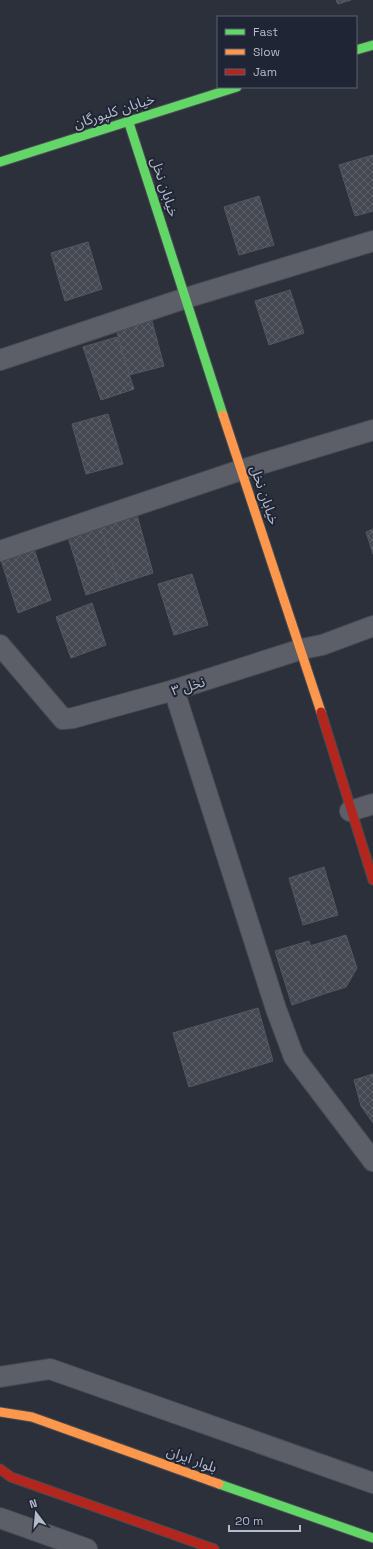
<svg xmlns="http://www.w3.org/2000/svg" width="373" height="1549" viewBox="0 0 373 1549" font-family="'Space Grotesk','Noto Sans Arabic',sans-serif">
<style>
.building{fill:url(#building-cross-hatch);stroke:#545861}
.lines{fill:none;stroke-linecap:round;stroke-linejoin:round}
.street-casing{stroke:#484b52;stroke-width:22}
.fast-casing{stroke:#484b52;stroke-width:11}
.slow-casing{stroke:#484b52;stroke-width:11}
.jam-casing{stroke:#484b52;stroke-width:11}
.street{stroke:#5c5f67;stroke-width:20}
.fast{stroke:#63d668;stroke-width:9}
.slow{stroke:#ff974d;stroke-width:9}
.jam{stroke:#b3261e;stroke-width:9}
.labels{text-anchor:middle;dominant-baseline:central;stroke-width:4;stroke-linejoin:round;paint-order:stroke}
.street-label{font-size:14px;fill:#b6bbca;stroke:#1f2535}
</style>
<defs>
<pattern id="building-cross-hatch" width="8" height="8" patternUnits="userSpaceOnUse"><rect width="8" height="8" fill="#454850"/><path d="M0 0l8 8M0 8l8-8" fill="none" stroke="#5e6068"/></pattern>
</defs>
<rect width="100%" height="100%" fill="#2c303a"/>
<g class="building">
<path d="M336 0H351L338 4Z"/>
<path d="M373 155V211L355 216 339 165Z"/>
<path d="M259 196 274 245 239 255 224 207Z"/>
<path d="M88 242 102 289 65 301 51 253Z"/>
<path d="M290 290 304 333 269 345 255 301Z"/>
<path d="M150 314 164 366 129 375 115 325Z"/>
<path d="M117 337 134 389 101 400 83 347Z"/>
<path d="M108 414 123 464 86 474 72 424Z"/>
<path d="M137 515 153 573 119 584 100 527Z"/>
<path d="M100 527 119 584 86 595 68 537Z"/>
<path d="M373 529V554L366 532Z"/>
<path d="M33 546 51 600 18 613 0 557Z"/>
<path d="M192 574 208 625 174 635 158 584Z"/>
<path d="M92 603 106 645 71 658 56 617Z"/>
<path d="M324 867 338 915 303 925 289 878Z"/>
<path d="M346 935 357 968 346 987 327 993 310 946Z"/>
<path d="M309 941 327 993 292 1005 275 951Z"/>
<path d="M258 1008 273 1061 189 1087 173 1033Z"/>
<path d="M373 1074V1123L361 1106 354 1080Z"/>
</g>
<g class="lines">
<defs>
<g id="street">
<path d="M0 360 186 298 373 241"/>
<path d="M0 551 241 470 373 430"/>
<path d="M0 645 63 719 73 718 174 690 302 649 322 645 373 626"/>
<path d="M174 690 276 1009 294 1057 373 1161"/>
<path d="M350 811 373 804"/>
<path d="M0 1377 50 1369 373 1483"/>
<path d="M0 1518 87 1549"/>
</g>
<g id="fast">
<path d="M356 50 373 45"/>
<path d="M128 120 223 415"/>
<path d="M0 162 237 87"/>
<path d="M219 1484 373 1538"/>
</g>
<g id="slow">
<path d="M223 415 321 712"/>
<path d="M0 1412 32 1417 219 1484"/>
</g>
<g id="jam">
<path d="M321 712 373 880"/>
<path d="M0 1469 11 1477 214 1549"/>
</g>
</defs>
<use href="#street" class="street-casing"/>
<use href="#fast" class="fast-casing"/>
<use href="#slow" class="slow-casing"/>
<use href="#jam" class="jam-casing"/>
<use href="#street" class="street"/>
<use href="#fast" class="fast"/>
<use href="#slow" class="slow"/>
<use href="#jam" class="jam"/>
</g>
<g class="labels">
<g class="street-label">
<text transform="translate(114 111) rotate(-18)">خیابان کلپورگان</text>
<text transform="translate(165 187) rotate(72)">خیابان نخل</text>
<text transform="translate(265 495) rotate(71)">خیابان نخل</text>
<text transform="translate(188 686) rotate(-17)">نخل ۳</text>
<text transform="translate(192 1459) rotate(20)">بلوار ایران</text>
</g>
</g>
<rect x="217" y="16" width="140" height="72" fill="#1f2535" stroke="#5b6171"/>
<rect x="225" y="29" width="20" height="6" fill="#63d668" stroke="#5b6171"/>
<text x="253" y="36" font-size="12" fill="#b6bbca">Fast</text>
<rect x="225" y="49" width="20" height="6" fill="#ff974d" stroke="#5b6171"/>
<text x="253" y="56" font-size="12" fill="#b6bbca">Slow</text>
<rect x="225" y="69" width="20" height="6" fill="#b3261e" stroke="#5b6171"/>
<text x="253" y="76" font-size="12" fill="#b6bbca">Jam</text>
<g transform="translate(36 1513) rotate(344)" stroke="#1f2535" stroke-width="3" paint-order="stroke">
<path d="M0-3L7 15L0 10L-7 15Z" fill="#b6bbca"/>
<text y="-6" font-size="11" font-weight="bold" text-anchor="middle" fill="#b6bbca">N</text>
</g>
<path d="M229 1525v6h71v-6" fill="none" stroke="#b6bbca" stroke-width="2"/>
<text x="235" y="1525" font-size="12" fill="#b6bbca" stroke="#1f2535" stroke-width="3" paint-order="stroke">20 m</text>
</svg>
